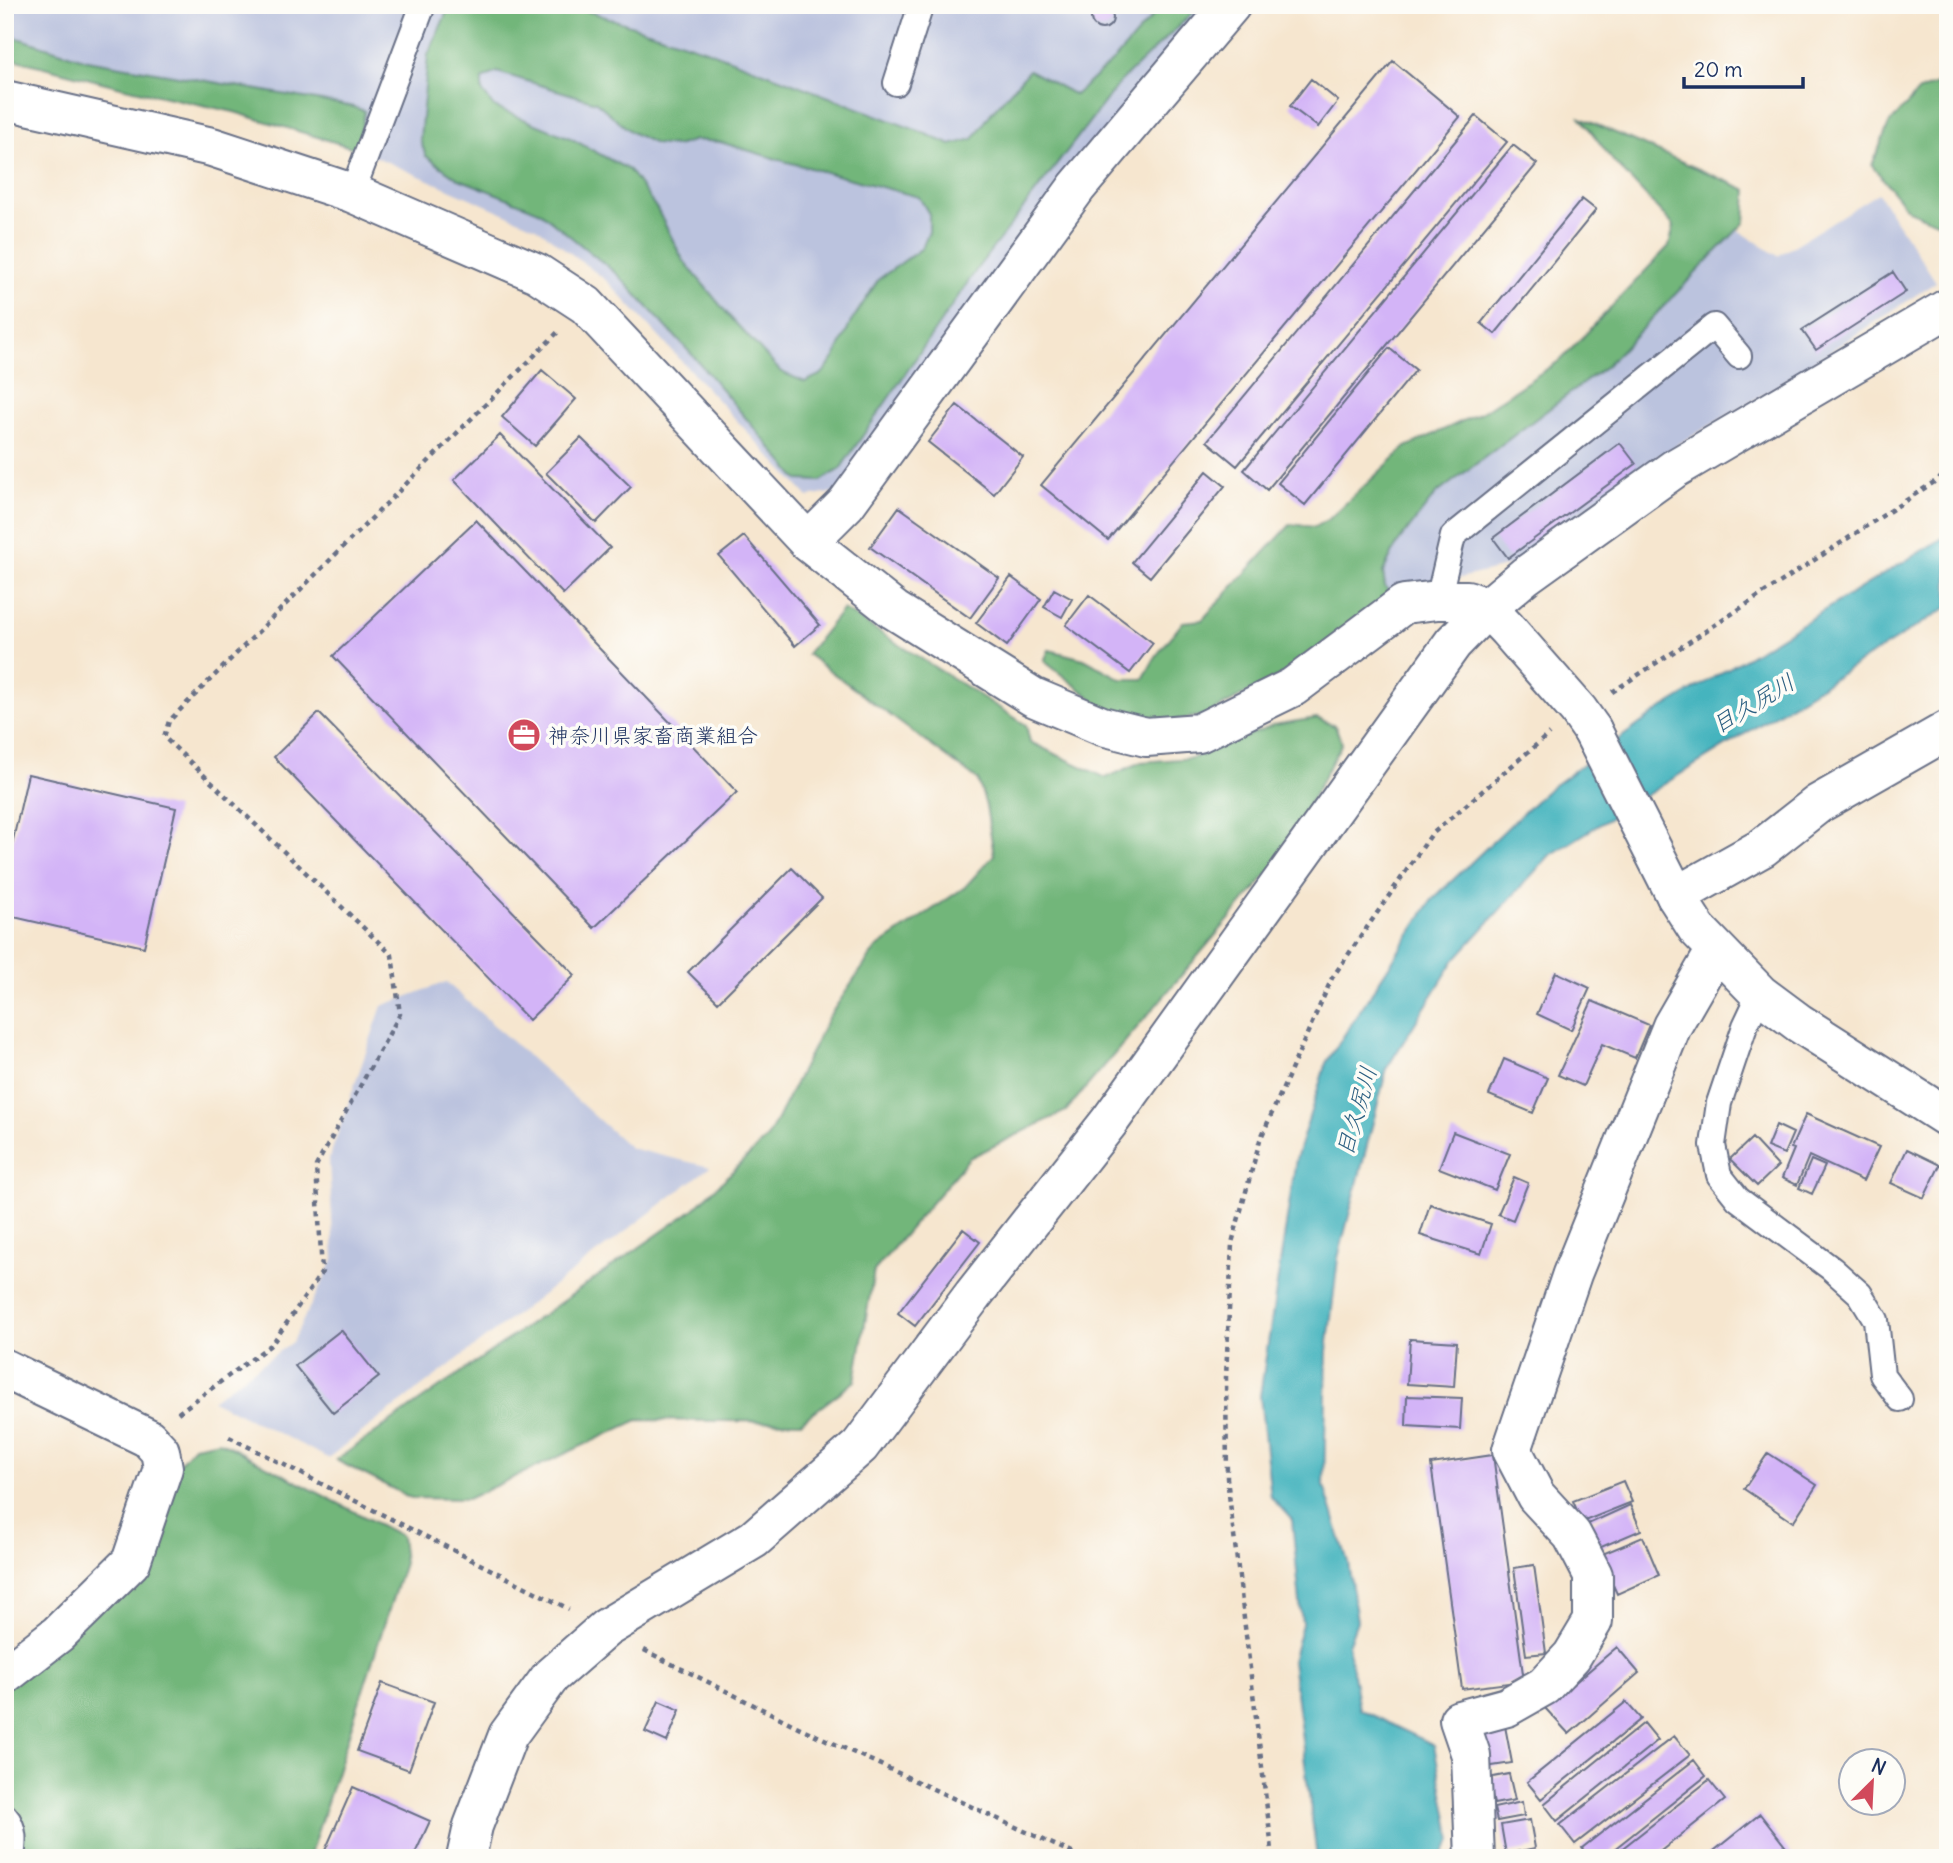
<svg xmlns="http://www.w3.org/2000/svg" width="1953" height="1863" viewBox="0 0 1953 1863" font-family="Delius,'Klee One',sans-serif">
  <rect width="100%" height="100%" fill="#fdfcf7"/>
  <filter id="ink" filterUnits="userSpaceOnUse"><feTurbulence type="fractalNoise" baseFrequency=".0143" numOctaves="2"/><feDisplacementMap in="SourceGraphic" scale="14" xChannelSelector="R" yChannelSelector="G"/><feConvolveMatrix kernelMatrix="1 2 1 2 8 2 1 2 1" color-interpolation-filters="sRGB"/></filter>
  <filter id="wash" filterUnits="userSpaceOnUse"><feTurbulence type="fractalNoise" baseFrequency=".00686" numOctaves="4" result="noise"/><feDisplacementMap in="SourceGraphic" scale="28" xChannelSelector="R" yChannelSelector="G"/><feGaussianBlur stdDeviation="1.57" result="paint"/><feColorMatrix in="noise" values="0 0 0 0 0 0 0 0 0 0 0 0 0 0 0 0 0 1.4 0 .05"/><feComposite in="paint" operator="in"/></filter>
  <g filter="url(#wash)">
    <rect width="100%" height="100%" fill="#f6e6cf"/>
    <path fill="#bbc3de" d="M5,5H1215L836,492L808,497L607,281L536,227L369,154L234,112L125,88L5,57Z
      M1878,193L1936,282L1769,391L1645,464L1509,566L1391,595L1385,586L1383,572L1397,544L1436,493L1606,366L1732,226L1778,256Z
      M446,982L630,1148L710,1167L328,1458L212,1400L292,1342L334,1259L329,1159L382,1006Z"/>
    <path fill="#72b67a" stroke="#46726c" stroke-width="2" fill-rule="evenodd" d="M450,5H569L706,50L926,134L951,145L973,139L991,113L1029,70L1075,95L1116,58L1158,10V5H1201L1120,82L979,266L840,469L821,481L798,480L696,359L618,275L539,211L457,178L426,156L420,139L428,55ZM497,72L596,102L631,132L655,144L676,146L695,140L720,142L780,160L919,197L929,214V232L922,248L879,279L851,322L835,357L822,374L805,382L781,372L730,317L683,260L657,209L629,170L570,138L494,107L482,91V79Z
      M5,34L87,60L350,106L365,111L357,149L234,112L125,88L5,57Z
      M1948,79V225L1946,226L1908,210L1872,165L1889,124L1919,91Z
      M1581,118L1747,190L1745,222L1606,366L1436,494L1397,544L1383,572L1385,586L1391,595L1285,673L1206,715L1154,724L1113,715L1044,661L1049,650L1084,659L1121,679H1143L1156,656L1183,622L1202,620L1291,524L1314,527L1329,519L1406,447L1482,412L1562,359L1669,246L1674,226L1614,162Z
      M843,609L1026,725L1030,742L1106,778L1141,762L1193,758L1273,725L1317,718L1335,726L1342,743L1278,862L1066,1111L969,1158L874,1271L855,1381L801,1422L638,1420L467,1499L411,1498L336,1460L694,1209L768,1137L828,1018L876,948L965,887L994,855L986,806L978,780L807,654Z
      M219,1441L401,1536L404,1563L309,1858H10L5,1844V1670L126,1566L167,1477L194,1446Z"/>
    <path fill="#45b4be" stroke="#30728e" stroke-width="2" d="M1948,535V607L1549,856L1455,959L1387,1068L1338,1258L1327,1351L1324,1486L1348,1562L1357,1621L1348,1645L1359,1709L1434,1745L1452,1840L1440,1858H1317L1292,1661L1302,1624L1292,1520L1271,1497L1260,1396L1296,1159L1326,1063L1432,900L1546,791L1655,713Z"/>
    <g id="blocks">
      <path fill="#d3b4f7" d="M1091 18a11 11 0 1 1 22 0a11 11 0 1 1-22 0Z
        M1393,61L1460,117L1108,540L1041,485Z
        M1311,79L1338,101L1318,127L1290,106Z
        M1476,116L1507,142L1237,466L1207,441Z
        M1513,145L1537,164L1267,490L1244,470Z
        M1582,199L1596,210L1495,334L1481,323Z
        M1893,272L1906,292L1816,350L1802,330Z
        M1389,348L1416,370L1305,505L1278,483Z
        M542,370L576,399L535,446L502,417Z
        M957,405L1023,457L994,494L928,442Z
        M500,435L610,548L563,594L454,480Z
        M581,438L631,487L596,523L546,473Z
        M1620,443L1636,464L1508,558L1493,538Z
        M1207,471L1225,486L1150,577L1132,562Z
        M899,507L999,578L970,618L870,547Z
        M476,520L737,792L594,928L333,656Z
        M744,536L820,625L795,646L719,556Z
        M1011,577L1041,599L1007,646L976,623Z
        M1054,589L1072,599L1062,617L1044,607Z
        M1089,595L1153,643L1130,673L1066,625Z
        M319,713L575,975L529,1020L274,757Z
        M28,774L176,808L144,947L5,915V875Z
        M792,868L822,898L718,1002L688,972Z
        M1556,972L1590,988L1571,1030L1537,1014Z
        M1592,1001L1649,1025L1635,1058L1602,1044L1583,1086L1558,1075Z
        M1504,1059L1548,1078L1533,1113L1489,1095Z
        M1806,1114L1879,1147L1863,1181L1809,1156L1797,1185L1782,1178L1794,1149L1791,1148Z
        M1776,1125L1793,1133L1784,1154L1767,1147Z
        M1453,1132L1510,1154L1495,1190L1439,1168Z
        M1752,1138L1778,1166L1757,1186L1730,1159Z
        M1907,1149L1940,1165L1924,1198L1891,1183Z
        M1811,1160L1825,1166L1812,1194L1799,1188Z
        M1514,1177L1528,1183L1513,1220L1498,1214Z
        M1430,1204L1491,1224L1481,1254L1420,1235Z
        M963,1229L980,1242L915,1326L898,1313Z
        M341,1330L379,1377L333,1413L295,1366Z
        M1410,1339L1457,1342L1454,1387L1407,1384Z
        M1407,1396L1462,1398L1460,1429L1406,1426Z
        M1768,1453L1817,1485L1793,1522L1744,1489Z
        M1493,1455L1524,1681L1462,1689L1431,1464Z
        M1623,1481L1632,1502L1582,1522L1573,1501Z
        M1630,1505L1641,1530L1599,1548L1588,1524Z
        M1643,1537L1659,1575L1617,1594L1600,1555Z
        M1534,1565L1546,1653L1526,1655L1514,1568Z
        M1617,1647L1639,1673L1569,1734L1545,1708Z
        M382,1683L434,1702L409,1770L357,1751Z
        M659,1701L680,1710L667,1742L645,1732Z
        M1626,1702L1641,1719L1541,1799L1527,1782Z
        M1644,1723L1658,1740L1557,1821L1544,1804Z
        M1505,1726L1512,1763L1485,1767L1478,1730Z
        M1674,1736L1690,1755L1575,1844L1560,1825Z
        M1694,1760L1706,1776L1603,1858H1589L1582,1848Z
        M1509,1774L1515,1800L1494,1804L1488,1778Z
        M1709,1780L1725,1800L1652,1858H1610Z
        M353,1787L430,1821L413,1858H329L323,1855Z
        M1522,1802L1524,1816L1497,1821L1494,1808Z
        M1760,1814L1792,1855L1789,1858H1705Z
        M1530,1820L1535,1848L1506,1854L1501,1825Z"/>
    </g>
  </g>
  <g filter="url(#ink)">
    <use href="#blocks" fill-opacity="0" stroke="#686f86" stroke-width="2"/>
    <g fill="none" stroke-linecap="round" stroke-linejoin="round">
      <defs>
        <path id="lane" d="M896,83L921,5
          M352,193L423,5
          M1438,600L1453,536L1714,326L1739,356
          M1760,994L1745,1026L1719,1103L1713,1145L1719,1175L1738,1199L1832,1269L1860,1294L1876,1320L1882,1375L1900,1399
          M5,1816C16,1828 14,1843 12,1858"/>
        <path id="street" d="M5,100L212,147L352,193L537,273L586,305L808,542L894,610L1033,697L1102,726L1146,737L1199,733L1293,687L1404,604L1438,600H1467L1487,608L1507,629L1578,710L1592,730
          M808,542L846,504L1077,187L1231,5
          M1676,896L1762,848L1818,804L1948,730
          M5,1369L148,1438L160,1451L163,1468L131,1562L58,1634L5,1675
          M1475,1858L1471,1755L1459,1720L1507,1707L1544,1686L1572,1656L1593,1621V1575L1572,1535L1536,1496L1512,1450L1572,1274L1672,1026L1716,950"/>
        <path id="secondary" d="M1592,730L1676,896L1697,929L1760,994L1799,1023L1948,1118
          M466,1858L473,1826L508,1735L551,1676L606,1628L754,1539L860,1446L973,1295L1109,1122L1453,643L1487,608L1525,576L1674,469L1948,308"/>
      </defs>
      <use href="#lane" stroke="#686f86" stroke-width="28"/>
      <use href="#street" stroke="#686f86" stroke-width="42"/>
      <use href="#secondary" stroke="#686f86" stroke-width="42"/>
      <path stroke="#686f86" stroke-width="4.5" stroke-dasharray="5 5" stroke-linecap="butt" d="M1612,692L1948,473
        M178,1413L272,1344L322,1272L316,1166L400,1014L392,955L164,737L169,721L558,332
        M229,1437L569,1609
        M644,1650L796,1726L1083,1858
        M1273,1858L1227,1478L1226,1377L1232,1243L1260,1140L1332,978L1431,835L1549,734"/>
      <use href="#lane" stroke="#fff" stroke-width="24"/>
      <use href="#street" stroke="#fff" stroke-width="38"/>
      <use href="#secondary" stroke="#fff" stroke-width="38"/>
    </g>
  </g>
  <defs>
    <symbol id="office-disc" viewBox="-11 -11 22 22"><circle r="9.5" fill="#d1495b" stroke="#fdfcf7"/><path d="M-6-3h4V-5.5h4V-3h4V5H-6ZM-1-4.5V-3h2v-1.5ZM-6 0V1H6V0Z" fill="#fff"/></symbol>
  </defs>
  <g fill-rule="evenodd">
    <use href="#office-disc" x="505" y="716" width="38" height="38"/>
  </g>
  <g text-anchor="middle" dominant-baseline="central" stroke-width="7" stroke-linejoin="round" paint-order="stroke">
    <g font-size="21" fill="#1b2f5e" stroke="#fdfcf7" text-anchor="start">
      <text x="548" y="735">神奈川県家畜商業組合</text>
    </g>
    <g font-size="23" font-style="italic" fill="#2a5e80" stroke="#fdfcf7">
      <text transform="translate(1753 703) rotate(-31)">目久尻川</text>
      <text transform="translate(1356 1111) rotate(-74)">目久尻川</text>
    </g>
  </g>
  <rect width="1953" height="1863" fill="none" stroke="#fdfcf7" stroke-width="28"/>
  <g transform="translate(1872 1782) rotate(24)"><circle r="33" fill="#fdfcf7" stroke="#a3aaba" stroke-width="2"/>
  <path d="M0-5L12 26L0 18L-12 26Z" fill="#d1495b"/>
  <text y="-10" font-size="19" font-weight="bold" text-anchor="middle" fill="#1b2f5e">N</text>
  </g>
  <path d="M1684 77v10h119v-10" fill="none" stroke="#1b2f5e" stroke-width="3.5"/>
  <text x="1694" y="77" font-size="21" fill="#1b2f5e" stroke="#fdfcf7" stroke-width="5" paint-order="stroke">20 m</text>
</svg>
